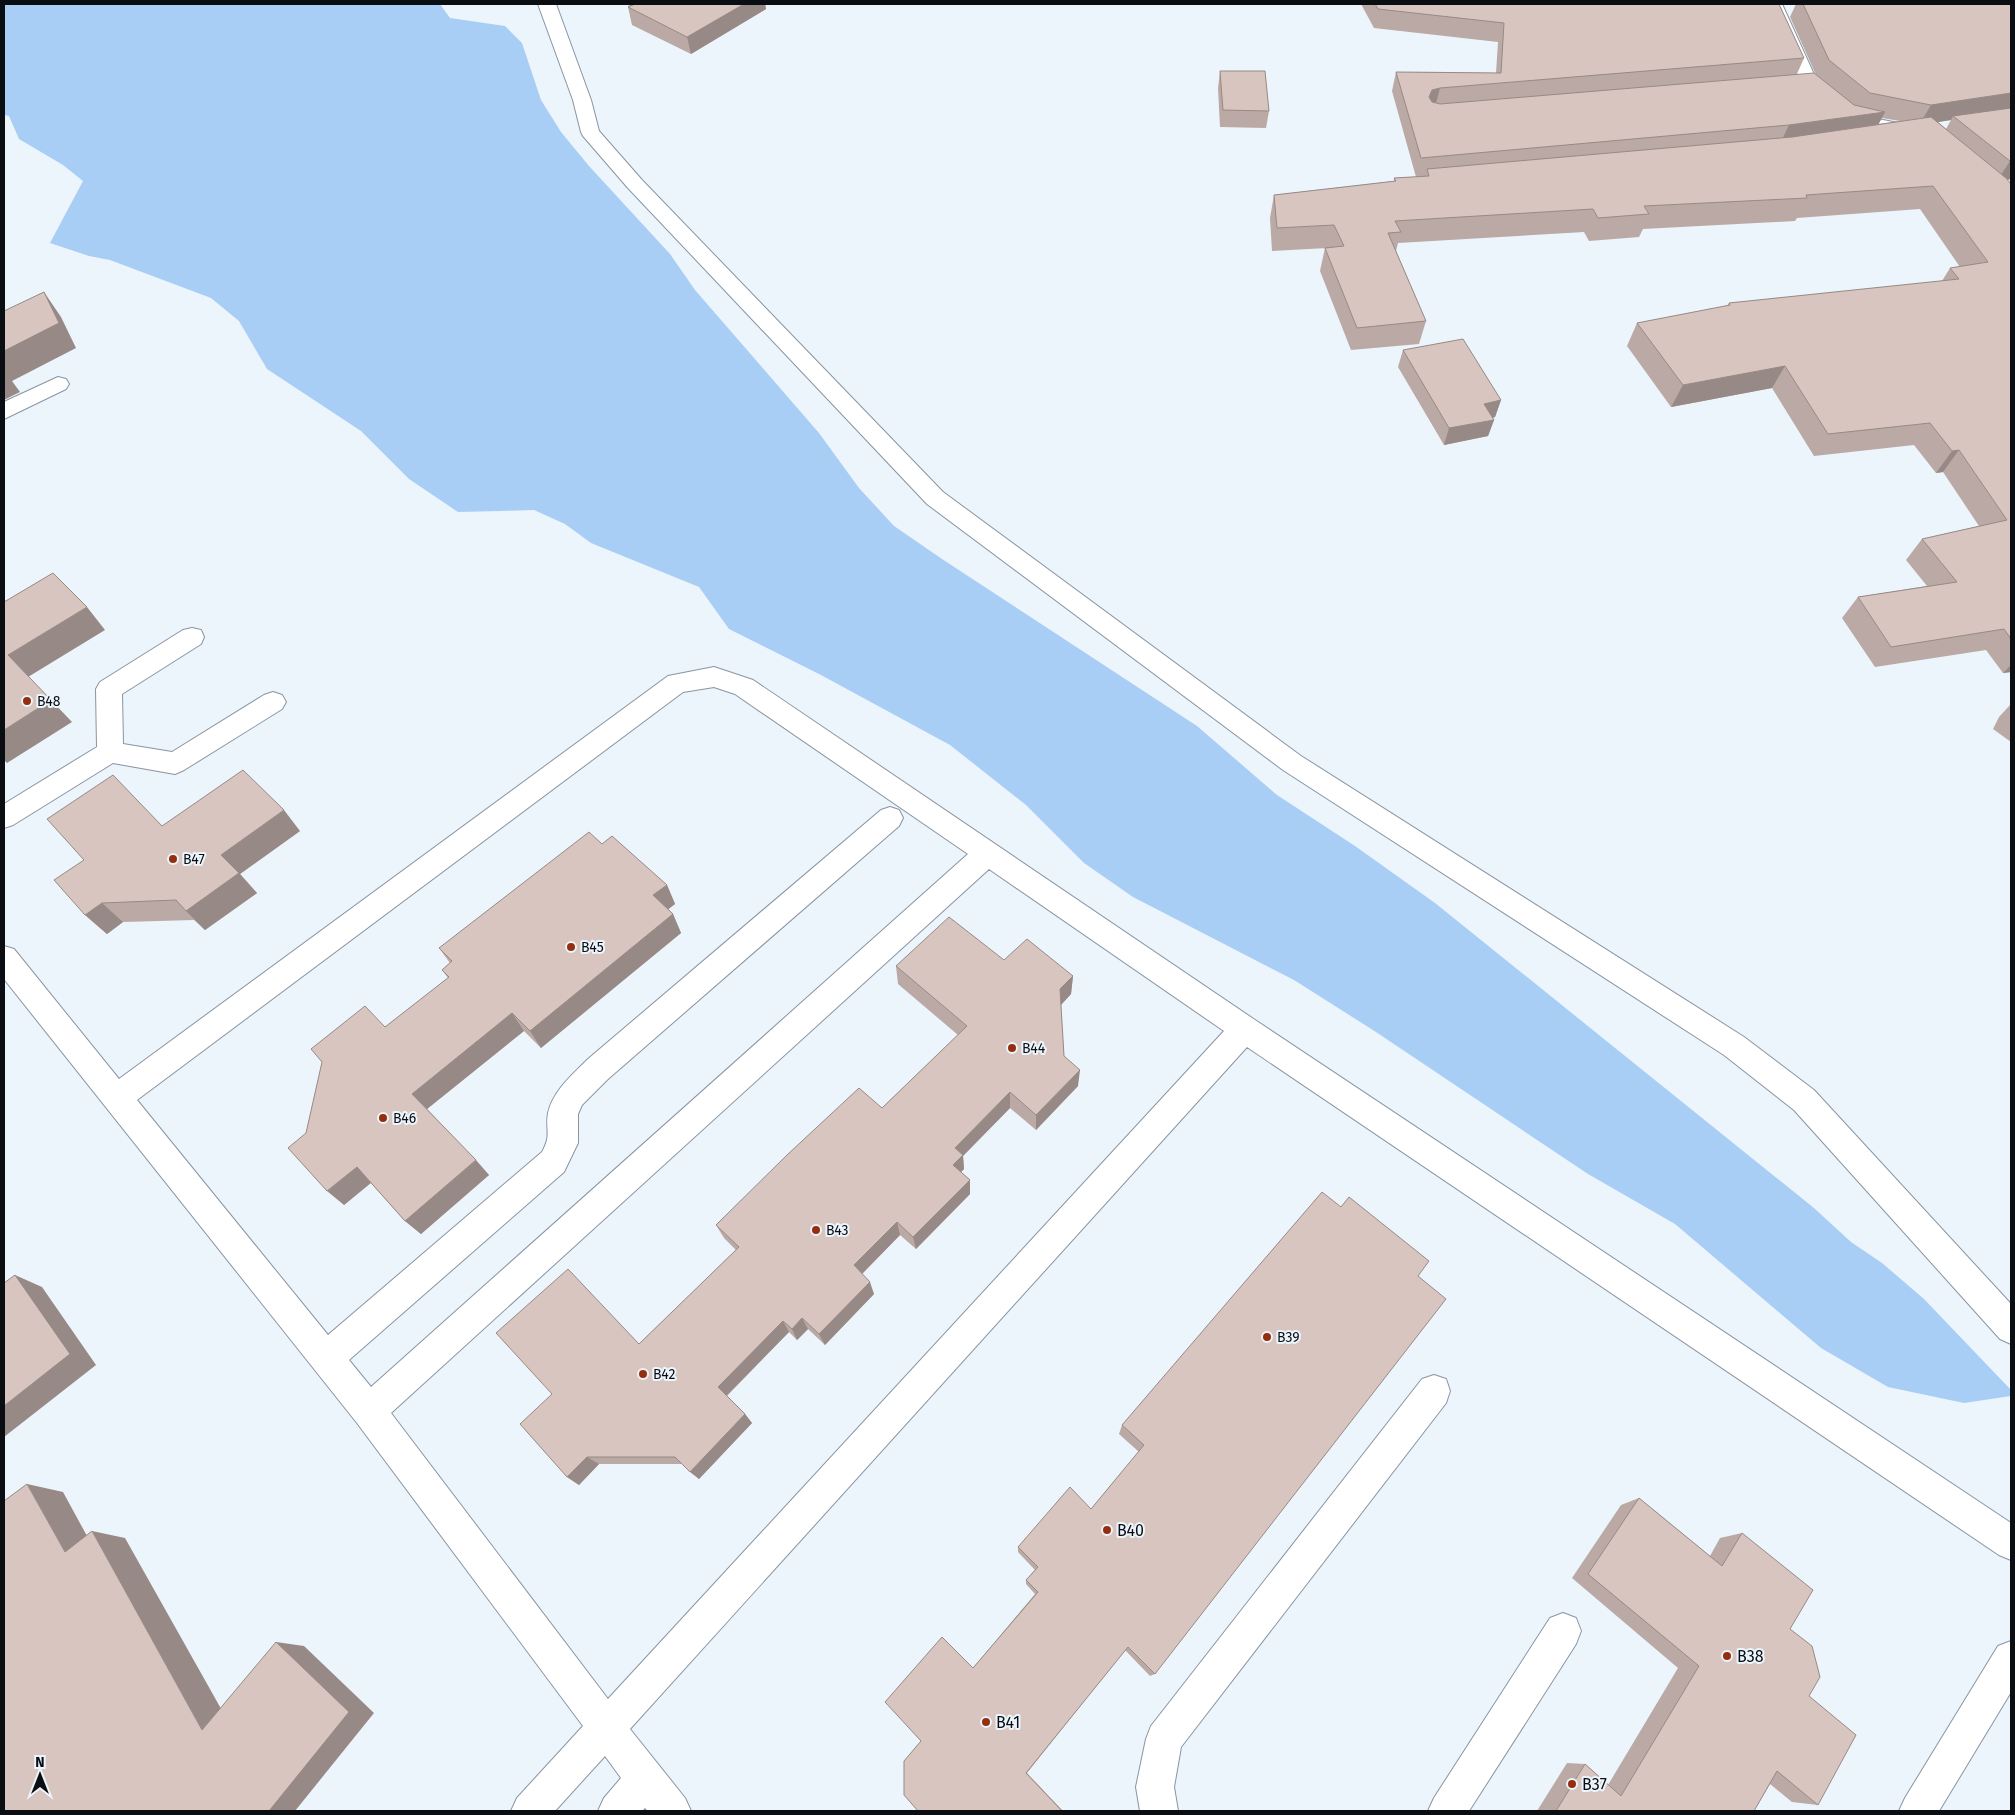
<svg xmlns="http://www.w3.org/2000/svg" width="2015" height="1815" viewBox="0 0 2015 1815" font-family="'Fira Sans',sans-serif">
  <rect width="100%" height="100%" fill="#ecf4fc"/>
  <path fill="#a9cef5" d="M4,4H440L450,18L505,26L522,43L541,100L561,132L589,166L670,254L695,290L819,433L859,488L894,526L942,559L1197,726L1277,795L1355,846L1435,903L1814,1208L1851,1242L1882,1263L1924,1299L2011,1390V1396L1964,1403L1888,1387L1821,1348L1675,1224L1588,1174L1376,1032L1294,980L1133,897L1084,863L1026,805L950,745L821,675L729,629L699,587L591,543L565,524L534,510L458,512L409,479L361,431L267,369L239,321L211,298L110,260L89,256L50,243L83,181L63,165L19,139L9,116L4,115Z"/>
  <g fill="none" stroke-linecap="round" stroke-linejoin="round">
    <defs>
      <path id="minor" d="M538,4H556L591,100L599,131L642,180L943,492L1301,756L1744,1037L1814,1090L2011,1304V1344L2000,1339L1794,1110L1724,1055L1283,770L927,504L628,188L583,136L581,132L573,100Z
        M1764,4H1782L1817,81L1858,115L1923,128L1925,132L1923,136L1916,138L1845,123L1803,88Z
        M58,377L66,379L69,384L66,389L4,419V402Z
        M192,628L201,630L204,637L201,644L122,694L123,744L172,752L264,695L273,692L282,695L286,702L282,709L184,770L175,774L113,763L13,825L4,828V804L97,747L96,689L100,682L183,630Z
        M714,667L753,680L1255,1020L2011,1523V1560L1999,1555L1247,1047L630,1729L685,1798L691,1811H648L645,1808L642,1811H598L604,1798L621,1778L605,1756L555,1811H511L517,1798L583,1726L357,1423L4,979V946L14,949L119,1079L668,676ZM714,687L735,694L968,854L371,1387L349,1360L564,1172L578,1143V1114L582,1105L608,1079L899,826L903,818L899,810L890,807L881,810L588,1059C572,1075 553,1091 548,1113C545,1130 552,1134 542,1152L328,1335L137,1100L683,692ZM989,869L1224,1031L608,1699L391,1413Z
        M1434,1375L1446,1379L1450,1391L1446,1403L1181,1747L1174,1787L1178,1811H1140L1136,1787L1146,1739L1151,1726L1422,1379Z
        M1563,1613L1576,1618L1581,1631L1576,1644L1469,1811H1428L1434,1798L1550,1618Z
        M2011,1641V1692L1939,1811H1899L1905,1798L1998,1646Z"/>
    </defs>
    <use href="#minor" stroke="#8995a2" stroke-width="2"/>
    <use href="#minor" fill="#fff" fill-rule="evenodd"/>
  </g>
  <path fill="#baa9a4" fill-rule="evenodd" d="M626,4H765L766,9L691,54L632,25L628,7L630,6Z
    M1361,4H1779L1804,58L1797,74L1816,75L1790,17L1796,4H2011V179L2007,180L2011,184V672L2003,673L1986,650L1875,667L1842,618L1858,597L1927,586L1906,560L1922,539L1979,526L1943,472L1936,473L1914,445L1814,456L1772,388L1671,407L1627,346L1637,323L1727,306L1729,303L1942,281L1950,268L1960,267L1920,209L1797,218L1795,221L1643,229L1639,237L1589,241L1584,232L1398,243L1396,251L1426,321L1419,344L1351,350L1320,271L1325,248H1327L1272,251L1270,218L1274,195L1394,181V178L1416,177L1392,91L1396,72L1496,73L1498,42L1374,28ZM1882,118L1900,121L1878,124ZM1951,120L1946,129L1938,122Z
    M1220,71L1269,111L1266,128L1220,127L1218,88Z
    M1403,350L1501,400L1495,417L1493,418L1494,420L1488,436L1444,445L1398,367Z
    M2011,704V742L1993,729L1999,717Z
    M162,826L300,831L240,874L257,893L205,930L194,920L123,922L107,934L85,915Z
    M602,844L667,885L675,904L668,909L673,914L681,933L541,1048L524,1031L427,1109L489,1175L421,1234L405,1221L371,1183L344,1205L306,1133L385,1027L448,978L442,970L450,963L439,948Z
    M1004,960L1073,976L1071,994L1061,1005L1064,1056L1078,1086L1036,1130L1010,1108L963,1156L964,1169L961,1172L970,1180V1194L916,1249L900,1235L862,1274L874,1294L825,1345L808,1329L797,1340L789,1332L727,1396L745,1414L752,1423L699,1479L683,1464H599L579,1485L567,1477L639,1344L736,1250L724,1238L716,1225L882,1108L958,1035L898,984L896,966Z
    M1418,1276L1155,1674L1150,1676L1125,1650L1027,1773L1063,1811H918L921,1741L973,1668L1035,1594L1026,1584V1580L1035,1570L1018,1552V1547L1091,1509L1139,1452L1119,1434L1122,1425Z
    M1639,1498L1710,1556L1720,1538L1742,1533L1790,1629L1809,1696L1818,1805L1792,1802L1770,1784L1754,1811H1537L1567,1763L1585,1764L1608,1785L1678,1668L1572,1578L1621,1505Z"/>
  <path fill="#978a86" d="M744,4H765L766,9L691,54L687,37Z
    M1440,88L1435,107L1429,97L1432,90Z
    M2011,93V112L1953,116L1951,120L1919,125L1931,105Z
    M1885,112L1875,131L1780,144L1789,125Z
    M2010,161H2011V179L1997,181Z
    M44,292L61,317L76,348L12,381L20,392L4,400V351Z
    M1785,366L1772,388L1671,407L1683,385Z
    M1501,400L1495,417L1478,421L1484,404Z
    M1494,420L1488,436L1444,445L1449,428Z
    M1959,450L1943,472L1936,473L1952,451Z
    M87,607L105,630L28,677L8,655Z
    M2011,665V672L2003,673Z
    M51,700L72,722L7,763L4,760V730Z
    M284,810L300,831L240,874L257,893L205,930L186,911L221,855Z
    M667,885L675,904L661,915L653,895Z
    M102,903L123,922L107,934L85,915Z
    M673,914L681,933L541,1048L530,1031Z
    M1073,976L1071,994L1059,1007L1060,989Z
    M512,1013L524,1031L427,1109L412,1094Z
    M1080,1070L1078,1086L1036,1130V1115Z
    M1010,1092V1108L963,1156L964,1169L954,1179L953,1165L955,1148Z
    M476,1160L489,1175L421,1234L405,1221Z
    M357,1167L373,1181L344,1205L327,1191Z
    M970,1180V1194L916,1249L913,1237Z
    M897,1222L900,1235L858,1278L854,1265Z
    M15,1275L42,1287L96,1365L4,1437V1406Z
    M870,1282L874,1294L825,1345L819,1334Z
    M802,1318L808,1329L797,1340L792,1329Z
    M783,1321L789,1332L726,1396L718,1387Z
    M745,1414L752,1423L699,1479L690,1472Z
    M587,1457L599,1464L579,1485L567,1477Z
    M27,1484L63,1492L99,1558L65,1552Z
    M92,1531L125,1538L233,1730H202Z
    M276,1642L304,1646L374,1713L295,1811H269Z"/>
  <path fill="#d8c5bf" stroke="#978a86" d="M635,4H744L687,37L628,7Z
    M1375,4H1779L1804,58L1440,88L1432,90L1429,97L1432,102L1440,104L1814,73L1854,105L1885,112L1789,125L1421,158L1396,72L1501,73L1504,23L1378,9Z
    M1803,4H2011V93L1931,105L1870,93L1829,60Z
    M1220,71H1265L1269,111L1223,110Z
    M2011,108V161H2010L1953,116Z
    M1931,117L2006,178L2011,184V639L2004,629L1891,647L1858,597L1957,582L1922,539L2007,520L1959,450L1952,451L1930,423L1828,434L1785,366L1683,385L1637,323L1730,305L1729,303L1959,279L1950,268L1988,262L1933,186L1806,195L1807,198L1644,206L1649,214L1598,218L1593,209L1395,221L1401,232L1388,233L1426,321L1357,328L1325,248L1344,246L1334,225L1277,228L1274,195L1396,181L1394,178L1429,176L1427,169L1792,137Z
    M44,292L59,323L4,351V311Z
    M1463,339L1501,400L1484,404L1494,420L1449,428L1403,350Z
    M53,573L87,607L8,655L51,700L4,730V602Z
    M243,770L284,810L221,855L239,873L186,911L176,900L102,903L85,915L54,880L84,860L47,819L113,775L162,826Z
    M589,832L602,844L612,836L667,885L653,895L673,914L530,1031L512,1013L412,1094L476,1160L405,1221L357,1167L327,1191L288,1148L306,1133L322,1062L311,1049L365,1006L385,1027L449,977L442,970L452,961L439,948Z
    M949,917L1004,960L1027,939L1073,976L1060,989L1064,1056L1080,1070L1036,1115L1010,1092L955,1148L963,1155L953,1165L970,1180L913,1237L897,1222L854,1265L870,1282L819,1334L802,1318L792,1329L783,1321L718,1387L745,1414L690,1472L675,1457H587L567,1477L520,1424L552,1394L496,1333L568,1269L639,1344L739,1247L716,1225L787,1155L859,1088L882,1108L967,1026L896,966Z
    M1322,1192L1341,1207L1349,1197L1429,1261L1418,1276L1446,1299L1155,1674L1128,1647L1026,1773L1062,1811H918L904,1795V1761L921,1741L885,1702L942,1637L973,1668L1038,1592L1026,1580L1038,1567L1018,1547L1070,1487L1091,1509L1144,1445L1122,1425Z
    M15,1275L70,1354L4,1406V1283Z
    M27,1484L65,1552L92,1531L202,1730L276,1642L349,1712L269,1811H4V1501Z
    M1639,1498L1722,1566L1742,1533L1813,1590L1790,1629L1812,1646L1820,1677L1809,1696L1856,1735L1818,1805L1777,1771L1754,1811H1556L1585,1764L1621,1796L1699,1666L1588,1574Z"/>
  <g fill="#952e0e" stroke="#ecf4fc" stroke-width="2">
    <circle cx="27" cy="701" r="5"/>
    <circle cx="173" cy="859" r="5"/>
    <circle cx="571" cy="947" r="5"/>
    <circle cx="1012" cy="1048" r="5"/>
    <circle cx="383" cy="1118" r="5"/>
    <circle cx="816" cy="1230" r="5"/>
    <circle cx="1267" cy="1337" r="5"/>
    <circle cx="643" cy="1374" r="5"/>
    <circle cx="1107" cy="1530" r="5"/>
    <circle cx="1727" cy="1656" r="5"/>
    <circle cx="986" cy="1722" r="5"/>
    <circle cx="1572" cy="1784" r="5"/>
  </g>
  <g text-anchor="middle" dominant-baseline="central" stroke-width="4" stroke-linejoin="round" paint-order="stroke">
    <g font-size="14" fill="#0a0e13" stroke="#ecf4fc" text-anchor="start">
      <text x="37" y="701">B48</text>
      <text x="183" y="859">B47</text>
      <text x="581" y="947">B45</text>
      <text x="1022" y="1048">B44</text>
      <text x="393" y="1118">B46</text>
      <text x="826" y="1230">B43</text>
      <text x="1277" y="1337">B39</text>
      <text x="653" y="1374">B42</text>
    </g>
    <g font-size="16" fill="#0a0e13" stroke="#ecf4fc" text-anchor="start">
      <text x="1117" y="1530">B40</text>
      <text x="1737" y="1656">B38</text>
      <text x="996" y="1722">B41</text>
      <text x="1582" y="1784">B37</text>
    </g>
  </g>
  <rect width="2015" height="1815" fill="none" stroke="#0a0e13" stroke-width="10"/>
  <g transform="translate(40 1775)" stroke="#ecf4fc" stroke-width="4" paint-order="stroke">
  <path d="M0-4L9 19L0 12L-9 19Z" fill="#0a0e13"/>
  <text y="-8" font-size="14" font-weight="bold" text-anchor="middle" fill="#0a0e13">N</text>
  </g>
</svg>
